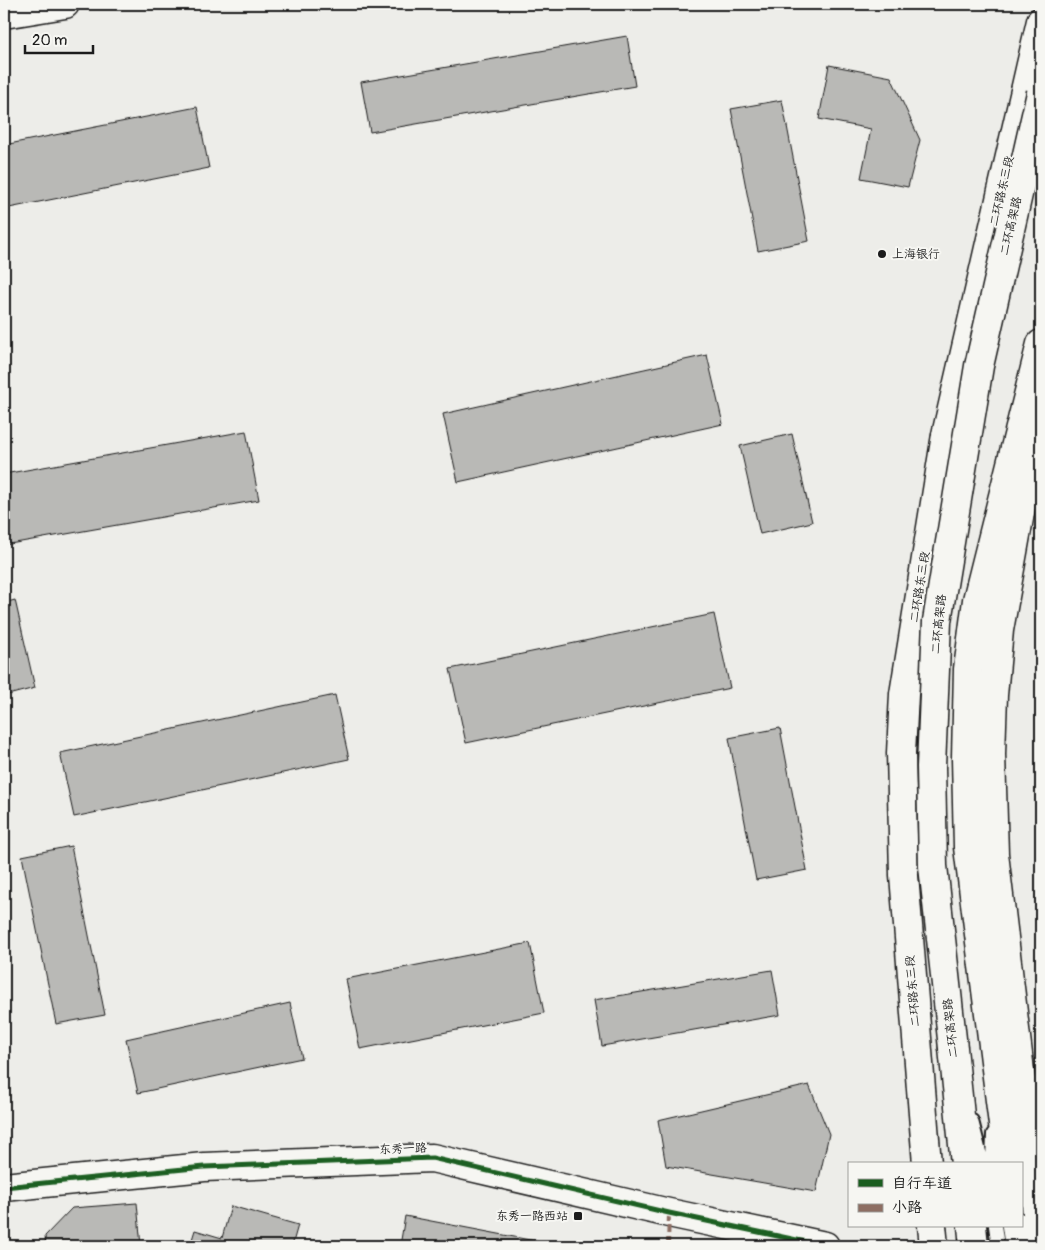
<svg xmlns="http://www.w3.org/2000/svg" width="1045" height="1250" viewBox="0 0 1045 1250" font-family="Pangolin,'LXGW WenKai TC',sans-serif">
  <rect width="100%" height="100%" fill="#edede9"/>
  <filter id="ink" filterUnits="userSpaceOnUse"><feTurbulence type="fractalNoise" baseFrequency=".02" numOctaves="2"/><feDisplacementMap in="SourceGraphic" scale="10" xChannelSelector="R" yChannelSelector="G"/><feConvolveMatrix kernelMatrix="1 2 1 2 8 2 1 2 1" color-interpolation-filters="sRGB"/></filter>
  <g filter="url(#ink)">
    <path fill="#b9b9b6" stroke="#1c1c1c" d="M627,36L635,86L370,132L361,82Z
      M829,65L891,77L920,140L908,187L861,178L871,129L819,119Z
      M782,100L809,241L758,251L731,109Z
      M197,107L209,168L4,209V145Z
      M707,355L723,424L458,482L443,414Z
      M246,431L259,500L4,545V474Z
      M792,434L812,522L760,534L740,446Z
      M15,600L35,688L4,696V603Z
      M714,614L730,688L466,743L450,669Z
      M335,695L349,759L74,817L60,753Z
      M780,728L807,870L756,880L729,738Z
      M71,846L105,1015L56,1024L22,856Z
      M530,943L544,1013L360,1049L346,979Z
      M772,970L780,1015L602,1046L594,1000Z
      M290,1003L302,1058L138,1093L126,1039Z
      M809,1085L829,1134L816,1192L666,1166L658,1120Z
      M137,1203L141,1246H46L45,1236L72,1208Z
      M231,1206L298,1225L292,1246H190L195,1230L222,1238Z
      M405,1216L561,1246H400Z"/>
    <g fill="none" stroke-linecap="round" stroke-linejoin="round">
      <defs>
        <path id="lane" d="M972,1121L983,1164
          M992,1164L993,1134
          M995,1226L998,1246"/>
        <path id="secondary" d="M4,14L65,4
          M1041,413L1030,457L999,630L993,695L991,754L994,854L1041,1246
          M927,1164L904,875L901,753L904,694L946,435L1041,21
          M4,1187L204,1167L432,1158L669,1213L825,1246
          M932,1226L934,1246"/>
        <path id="highway" d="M953,1048L965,1164
          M1008,1164L968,847L966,758L968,669L977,600L1041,344
          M972,1226L974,1246
          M1016,1226L1019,1246"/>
      </defs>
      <use href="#lane" stroke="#1c1c1c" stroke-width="16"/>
      <use href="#secondary" stroke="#1c1c1c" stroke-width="31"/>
      <use href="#highway" stroke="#1c1c1c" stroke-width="31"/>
      <use href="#lane" stroke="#f6f6f2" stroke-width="12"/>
      <use href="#secondary" stroke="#f6f6f2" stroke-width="28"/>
      <use href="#highway" stroke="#f6f6f2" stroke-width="28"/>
      <defs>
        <path id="highway-bridge" d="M953,1048L933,866L931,767L937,621L979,366L1041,93"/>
      </defs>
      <use href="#highway-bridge" stroke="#1c1c1c" stroke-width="31" stroke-linecap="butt"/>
      <use href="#highway-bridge" stroke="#f6f6f2" stroke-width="28"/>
      <path stroke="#8d6e63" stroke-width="4" stroke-dasharray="8 4" stroke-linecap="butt" d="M668,1246L669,1213"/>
      <defs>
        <path id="cycleway" d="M4,1187L204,1167L432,1158L669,1213L825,1246"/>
      </defs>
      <use href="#cycleway" stroke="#f6f6f2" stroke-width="8"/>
      <use href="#cycleway" stroke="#1b5e20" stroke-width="5"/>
    </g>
  </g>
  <g fill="#1c1c1c" stroke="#f6f6f2" stroke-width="2">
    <circle cx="882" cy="254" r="5"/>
    <rect x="573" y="1211" width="10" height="10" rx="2.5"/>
  </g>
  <g text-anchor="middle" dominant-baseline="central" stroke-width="4" stroke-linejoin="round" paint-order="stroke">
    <g font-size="12" fill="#1c1c1c" stroke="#f6f6f2">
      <text transform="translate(1002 191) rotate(-77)">二环路东三段</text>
      <text transform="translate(1011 226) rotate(-77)">二环高架路</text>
      <text transform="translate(920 587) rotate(-81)">二环路东三段</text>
      <text transform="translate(939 624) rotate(-84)">二环高架路</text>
      <text transform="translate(913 991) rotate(-95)">二环路东三段</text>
      <text transform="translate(951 1028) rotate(-96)">二环高架路</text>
      <text transform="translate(403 1149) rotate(-2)">东秀一路</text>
    </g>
    <g font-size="12" fill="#1c1c1c" stroke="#f6f6f2" text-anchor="start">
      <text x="892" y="254">上海银行</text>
      <text x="568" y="1216" text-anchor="end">东秀一路西站</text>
    </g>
  </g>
  <rect width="1045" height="1250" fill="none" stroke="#f6f6f2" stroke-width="20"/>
  <rect x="10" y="10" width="1025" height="1230" fill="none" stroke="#1c1c1c" stroke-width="2" filter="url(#ink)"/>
  <rect x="848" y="1162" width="175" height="65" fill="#f6f6f2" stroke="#9f9f9c"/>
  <rect x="858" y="1179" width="25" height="8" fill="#1b5e20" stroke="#9f9f9c"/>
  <text x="892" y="1188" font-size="15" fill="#1c1c1c">自行车道</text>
  <rect x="858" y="1204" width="25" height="8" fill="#8d6e63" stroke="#9f9f9c"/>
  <text x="892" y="1212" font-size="15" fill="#1c1c1c">小路</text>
  <path d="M25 45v8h68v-8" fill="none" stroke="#1c1c1c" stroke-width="2.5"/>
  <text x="32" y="45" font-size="15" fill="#1c1c1c" stroke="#f6f6f2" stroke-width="4" paint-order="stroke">20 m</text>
</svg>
